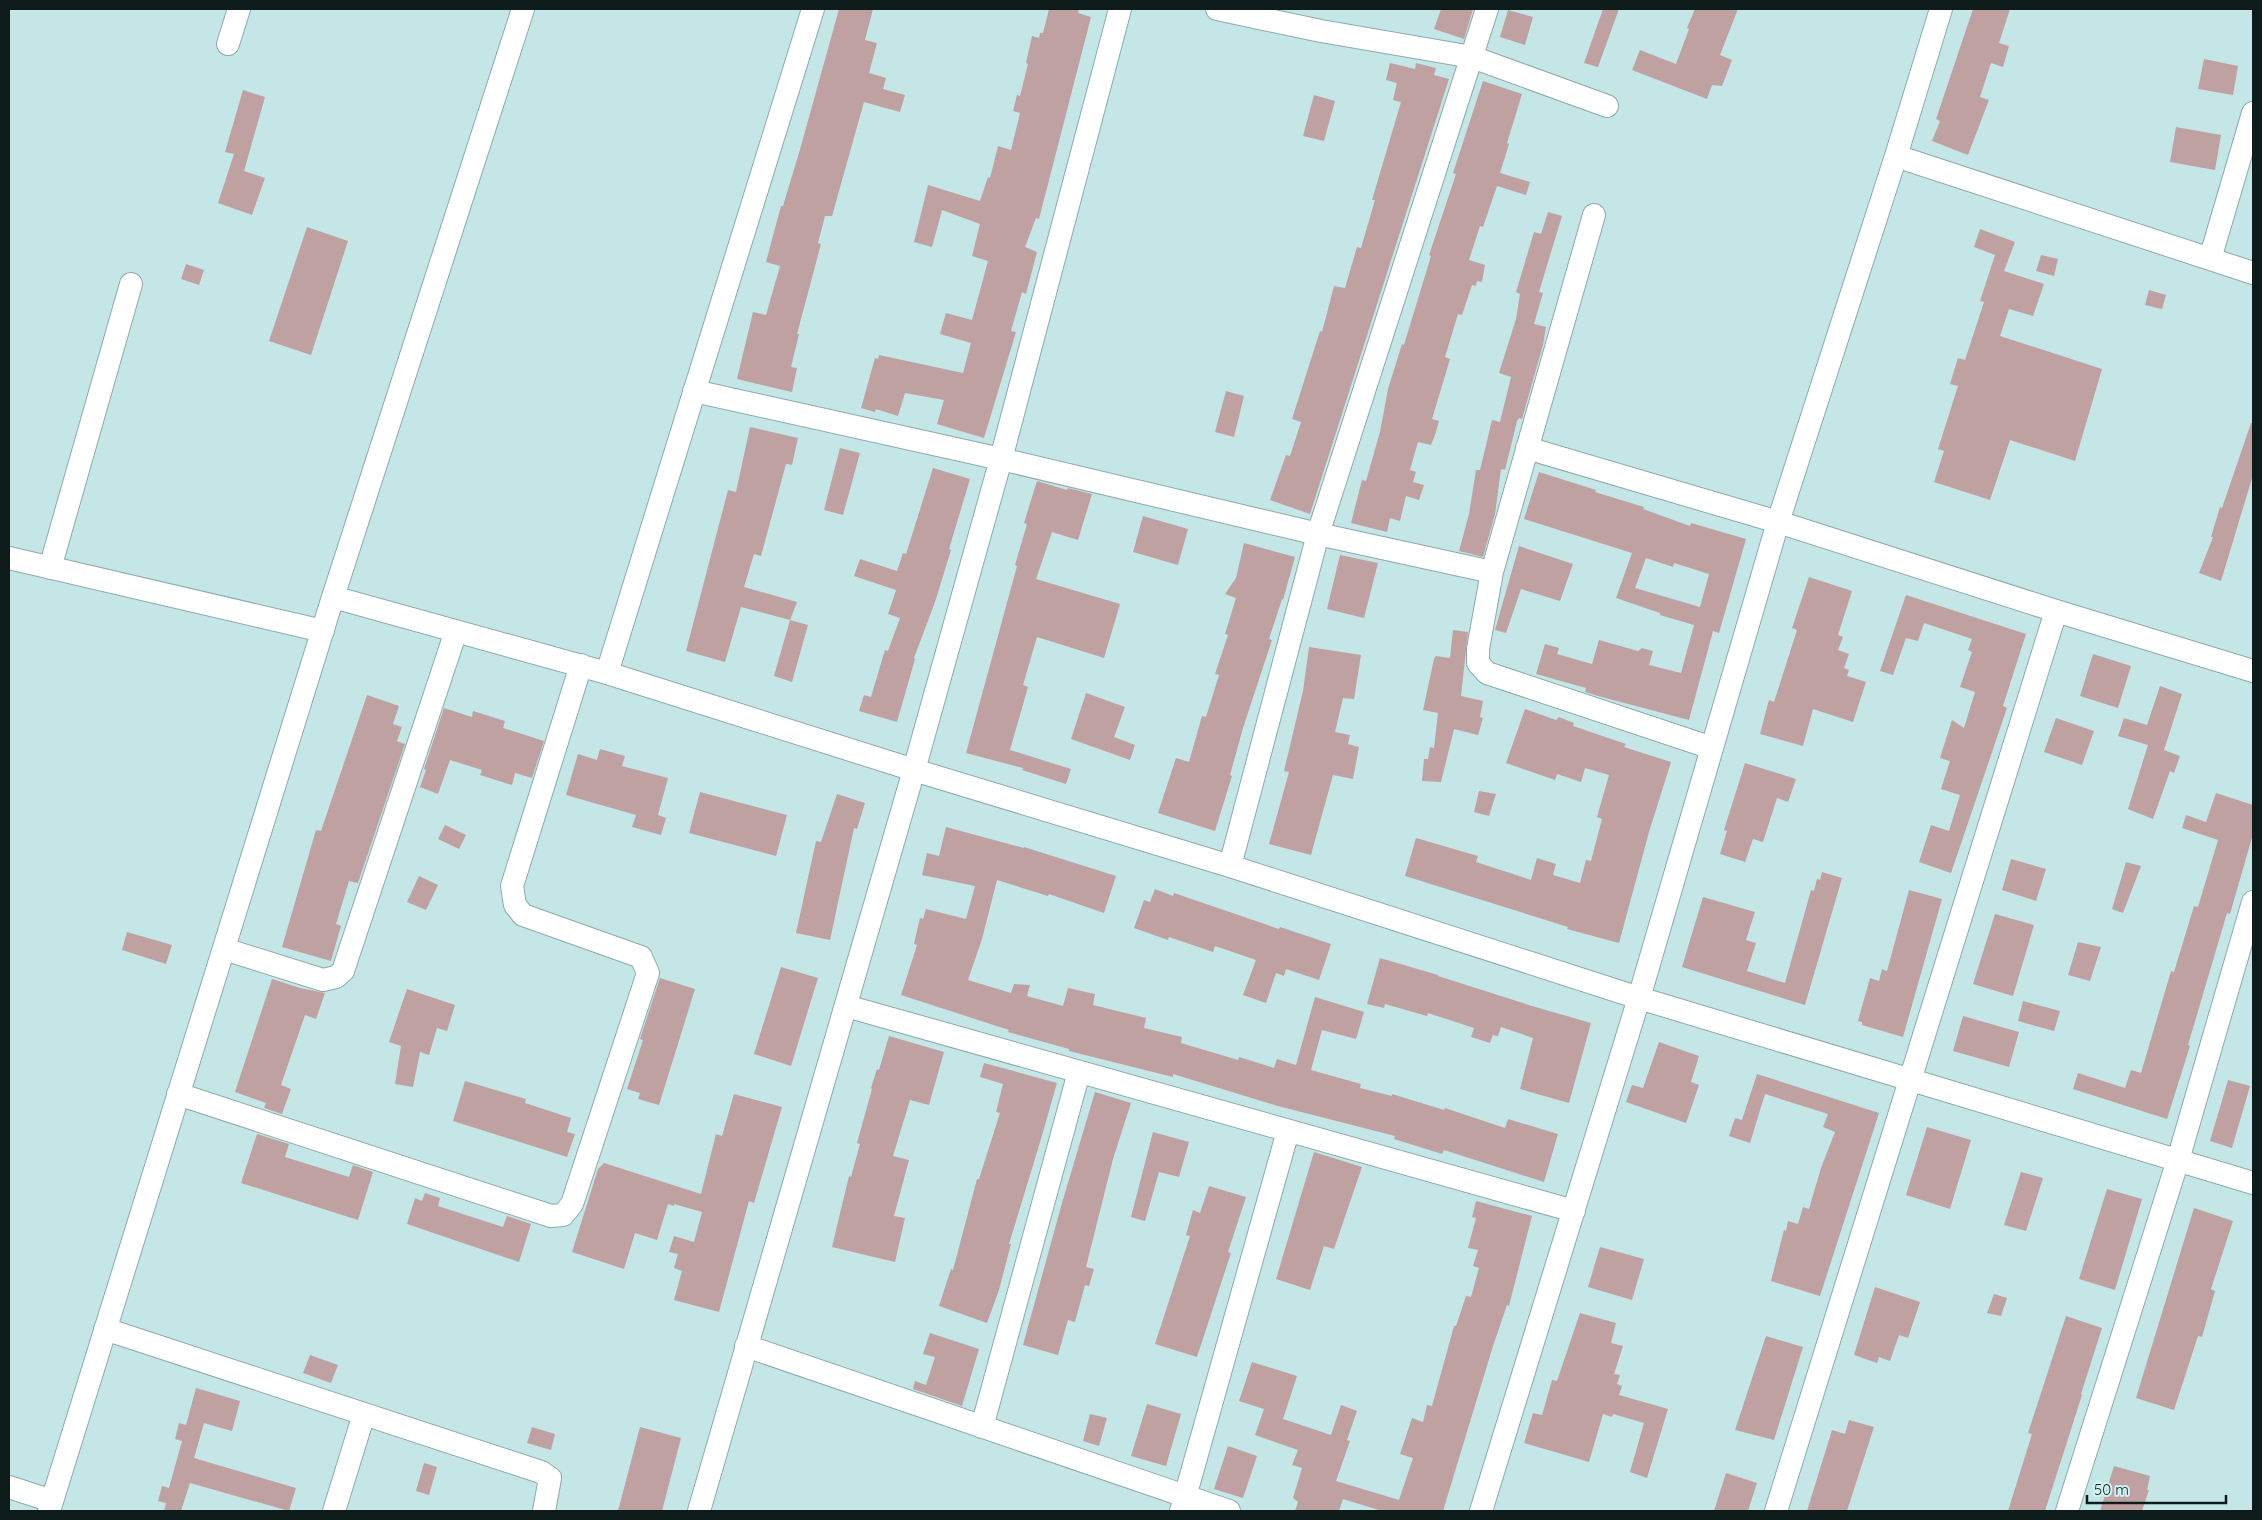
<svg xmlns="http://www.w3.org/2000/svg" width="2262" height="1520" viewBox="0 0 2262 1520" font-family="Quicksand,sans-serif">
  <rect width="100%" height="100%" fill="#c4e6e7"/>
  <path fill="#bfa1a2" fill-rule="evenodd" d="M839,9H873L865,40L877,43L869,73L886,78L883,89L905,95L900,112L864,102L832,216H825L818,243L821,244L797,334H799L791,367L797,368L792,392L737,379L753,312L766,315L780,266L766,262L781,206H783L801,146Z
    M1049,9H1079L1078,13L1091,17L1039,219L1036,218L1025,247L1037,252L1026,294L1022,292L1011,331L1016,332L984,438L937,424L944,400L905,393L898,416L876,409L875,412L861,408L875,358L878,359L879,355L963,373L971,343L940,334L946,313L972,320L988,261L972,256L980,224L942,210L932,247L914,242L928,185L980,201L988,177L990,178L998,146L1011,150L1020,113L1013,111L1017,95L1020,96L1028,64L1026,63L1032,36L1039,38L1040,33H1043Z
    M1441,9H1473L1464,39L1434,29Z
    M1603,9H1619L1598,67L1584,63Z
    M1695,9H1738L1720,55L1732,60L1722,86L1712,85L1707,99L1632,70L1640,50L1676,64L1689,29L1687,28Z
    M1973,9H2010L1999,43L2009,46L2003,67L1991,63L1980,97L1989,100L1968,155L1932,141L1940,121L1936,119Z
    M1508,10L1533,17L1525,45L1500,37Z
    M2204,59L2238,66L2233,95L2198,89Z
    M1390,63L1415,69L1416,63L1436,68L1434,75L1449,79L1310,514L1270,500L1286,455L1290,456L1301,422L1292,419L1320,331L1322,332L1334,286L1345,288L1357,247L1361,248L1375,200H1372L1401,102L1393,100L1397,83L1386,80Z
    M1483,81L1522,94L1507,143L1509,144L1500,173L1530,182L1526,195L1497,186L1483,227L1480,226L1469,260L1485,265L1482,282L1477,281L1476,286L1472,285L1462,315L1458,314L1445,357L1450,359L1432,419L1439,421L1435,435L1431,445L1418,442L1410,470L1416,472L1413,482L1424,485L1419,500L1406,496L1400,521L1390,518L1387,532L1351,523L1362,480L1366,481L1380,432L1388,389L1402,344L1404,345L1431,256L1429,255L1456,174L1453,173Z
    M243,90L265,97L244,171L265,178L252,215L218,203L234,154L225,152Z
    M1314,95L1335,101L1324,141L1303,136Z
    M2176,127L2221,135L2215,170L2170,162Z
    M1548,212L1562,216L1539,292L1543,293L1534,324L1546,327L1543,345L1522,419L1519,418L1517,421L1505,470L1501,469L1495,514L1483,557L1459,551L1469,514L1476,470H1480L1492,420L1500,422L1511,377L1499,373L1516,319L1520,294L1516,292L1534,232L1541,234Z
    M307,227L348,241L311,355L269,341Z
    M1980,229L2015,242L2004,271L2044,284L2033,316L2009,309L2000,336L2102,369L2075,461L2010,440L1990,500L1934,482L1944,451L1938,449L1958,386L1950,384L1958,358L1965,360L1984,302L1980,301L1995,255L1974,247Z
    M2041,255L2058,259L2054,276L2036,271Z
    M186,264L204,270L199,285L181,279Z
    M2149,290L2166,295L2162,309L2145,305Z
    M1226,391L1244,396L1234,437L1215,432Z
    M2251,423H2253V475L2221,581L2199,573L2213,537H2211L2220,507L2222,508Z
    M750,427L798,438L792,465L786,464L761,556L754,554L744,587L797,602L790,620L741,607L725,662L686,651L728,490L736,492Z
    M840,448L860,453L843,515L824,510Z
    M933,468L970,479L949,549L951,550L935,602L914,658L915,659L897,722L859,711L864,695L871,697L885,650L888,651L900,618L888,614L896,590L854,576L860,559L897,571L903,553L906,554Z
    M1539,472L1596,490L1595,492L1644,507L1643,509L1690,526L1691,523L1746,539L1719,633L1713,631L1689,720L1598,696L1585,692L1586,688L1536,674L1545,644L1559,648L1557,654L1592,664L1599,640L1638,651L1642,648L1653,651L1649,665L1681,673L1694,625L1660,615V613L1616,598L1632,553L1524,519ZM1646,558L1673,567L1674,563L1709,574L1700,607L1635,588Z
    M1037,481L1067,490L1068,488L1092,494L1078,540L1052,532L1036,579L1120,604L1104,658L1037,637L1023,685L1028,687L1010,750L1071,769L1066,784L1022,770L1023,768L966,753L1017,566L1015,565L1027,524L1024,523Z
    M1143,516L1188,529L1178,565L1133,552Z
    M1244,543L1295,557L1283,600L1282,599L1269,639L1272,640L1243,728L1230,775L1232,776L1215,831L1158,813L1176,758L1189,762L1202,716L1206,717L1219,675L1215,674L1228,635L1225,634L1236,598L1225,594L1236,578Z
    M1519,546L1573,564L1560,601L1521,589L1506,633L1495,630Z
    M1340,555L1378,563L1364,618L1327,609Z
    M1809,577L1852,591L1838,635L1843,637L1838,650L1849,654L1844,668L1849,670L1847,676L1866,682L1853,722L1813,709L1803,746L1760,734L1769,700L1774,702L1797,630L1792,628Z
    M1906,595L2026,634L2003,706L2007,708L1951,873L1919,862L1931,825L1949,831L1960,795L1941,789L1950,761L1940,758L1952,720L1964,728L1975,692L1960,687L1972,652L1968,650L1972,639L1924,623L1918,641L1906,638L1893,675L1880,671Z
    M790,620L808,625L792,682L774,676Z
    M1453,630L1468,632L1461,696L1483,701L1480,717L1483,718L1478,735L1454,729L1441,782L1422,781L1424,759H1428L1430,747L1434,748L1438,713L1423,710L1434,659L1436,656L1450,658Z
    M1309,647L1361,655L1354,699L1343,698L1335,732L1350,735L1348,744L1359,747L1353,779L1333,775L1311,855L1269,844L1289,772L1284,771L1303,691Z
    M2093,654L2131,666L2118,708L2080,696Z
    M2160,686L2182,694L2164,750L2180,756L2174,773L2170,771L2153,819L2128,809L2148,745L2118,736L2124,718L2147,725Z
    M1086,693L1125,707L1114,737L1135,745L1130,760L1071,739Z
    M367,695L399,706L393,724L402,727L397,741L405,744L358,883L349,881L336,924L341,926L331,961L282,947L316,830L321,831Z
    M444,708L472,717L473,711L505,721L503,728L544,741L532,778L515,773L512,785L480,775L482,770L450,760L438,794L420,787L426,770L424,769Z
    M1525,709L1556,720L1559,717L1574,723L1573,726L1626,744L1624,747L1671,762L1649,832L1619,943L1567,929L1568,927L1405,876L1416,838L1478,856L1476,862L1531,880L1537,858L1556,864L1553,875L1580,883L1586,860L1591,861L1602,819L1597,817L1609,775L1585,768L1581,782L1557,774L1555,780L1506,763Z
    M2056,718L2094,731L2082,765L2044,752Z
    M600,749L625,756L622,766L668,778L658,815L666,818L661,835L632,827L636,815L566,795L578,754L597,760Z
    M1745,763L1796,779L1788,802L1777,798L1763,842L1753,839L1745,862L1720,854L1727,831L1724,830Z
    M1479,791L1496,794L1489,816L1474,812Z
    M700,792L787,815L776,856L689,833Z
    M2216,793L2253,805V834L2230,914L2227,913L2188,1045L2190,1046L2167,1119L2073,1089L2078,1073L2125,1088L2131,1070L2141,1073L2171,971L2174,972L2194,906L2198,907L2218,840L2182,828L2186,815L2206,822Z
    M837,794L865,803L857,829L854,828L830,940L796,933L816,841L821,842Z
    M445,825L466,835L459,849L438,839Z
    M946,827L1024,848V847L1116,876L1104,913L1049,894L1048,896L997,880L982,939L968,980L1011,993L1014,984L1030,985L1027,996L1063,1006L1068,988L1095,994L1093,1005L1146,1018L1144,1028L1182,1037L1181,1043L1238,1060L1239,1057L1274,1068L1277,1059L1296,1065L1315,997L1364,1012L1356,1039L1322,1030L1311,1070L1361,1084L1360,1088L1392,1096V1094L1444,1110L1445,1108L1505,1128L1508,1119L1558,1134L1544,1182L1444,1150L1442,1154L1394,1139L1395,1136L1278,1106L1173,1074V1077L1069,1051V1049L1008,1032L1009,1030L901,995L917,945L914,944L920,918L923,919L926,909L966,919L975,886L922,875L927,853L939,856Z
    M2011,859L2046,869L2036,901L2002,890Z
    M2126,862L2141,866L2123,913L2112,909Z
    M1822,872L1842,878L1805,1005L1682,967L1703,897L1755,912L1746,940L1756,943L1747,971L1785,983L1811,890L1814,891L1817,879L1820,880Z
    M419,876L438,885L426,910L407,902Z
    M1155,889L1173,896L1174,893L1279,929L1280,927L1331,944L1319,980L1286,969L1284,976L1276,973L1266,1003L1243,995L1256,960L1215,946L1213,952L1169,937L1168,940L1134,928L1144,900L1150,902Z
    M1909,890L1942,899L1903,1037L1862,1025V1022L1858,1021L1870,978L1879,981L1882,969L1887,971Z
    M1995,914L2034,925L2013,996L1973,984Z
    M127,932L172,945L166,964L122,950Z
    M2078,942L2101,947L2090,981L2068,975Z
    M1380,958L1438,975V976L1532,1006L1591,1023L1569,1103L1520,1089L1533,1038L1501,1027L1498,1036L1493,1035L1490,1043L1471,1037L1474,1028L1428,1013L1427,1016L1385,1004L1384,1008L1367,1004Z
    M781,967L818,978L791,1066L754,1054Z
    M660,978L695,989L659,1105L638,1099L640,1093L627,1089L643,1040L640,1039Z
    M272,979L300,988L325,993L316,1019L305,1015L281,1085L291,1089L282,1114L264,1108L266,1103L235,1092Z
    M407,989L455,1005L447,1031L437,1028L429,1055L420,1052L413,1087L395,1084L401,1046L389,1042Z
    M2023,1001L2060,1011L2054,1031L2018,1021Z
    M1963,1016L2019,1032L2009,1067L1953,1051Z
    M889,1036L944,1052L929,1105L910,1100L893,1156L909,1160L894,1216L905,1218L895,1262L832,1247L849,1176L851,1177L860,1144L857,1143L872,1089L871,1088L877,1069L879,1070Z
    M1659,1042L1699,1056L1691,1082L1699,1085L1686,1123L1626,1102L1632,1085L1643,1088Z
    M984,1063L1057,1083L1041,1139L1009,1244H1011L999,1290L987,1323L939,1306L951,1269L953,1270L977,1179H979L1000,1113L996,1112L1003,1084L980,1077Z
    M1757,1074L1879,1113L1820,1296L1771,1281L1784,1230L1786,1231L1788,1221L1798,1224L1803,1207L1809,1209L1821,1168L1835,1132L1823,1127L1828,1114L1765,1094L1750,1143L1729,1136L1735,1118L1742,1120Z
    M2228,1080L2250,1086L2232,1148L2210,1141Z
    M465,1081L526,1099L525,1103L571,1118L567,1132L575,1134L567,1157L453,1121Z
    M1095,1092L1131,1103L1113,1159L1086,1267L1094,1269L1089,1286L1085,1285L1075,1322L1068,1320L1058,1355L1023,1345L1062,1203Z
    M734,1094L782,1107L754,1203L749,1201L719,1312L674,1300L682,1271L674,1268L678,1254L669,1252L674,1236L694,1242L702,1212L674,1204V1206L668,1204L657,1240L635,1233L624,1269L572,1252L598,1169L604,1163L701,1194L716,1134L722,1136Z
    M1927,1127L1971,1140L1950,1209L1906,1195Z
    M1153,1132L1189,1142L1179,1177L1159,1172L1145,1221L1131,1217Z
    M257,1134L289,1144L285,1157L349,1177L353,1165L373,1172L358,1220L241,1183Z
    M1314,1152L1362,1167L1334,1249L1324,1246L1310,1290L1276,1279Z
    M2021,1172L2043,1178L2026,1231L2004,1225Z
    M1209,1186L1246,1197L1228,1252L1231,1253L1197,1357L1155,1344L1190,1236L1186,1235L1193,1210L1200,1213Z
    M2107,1189L2142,1199L2115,1290L2079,1279Z
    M425,1193L440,1198L438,1206L503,1227L507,1216L531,1224L519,1262L407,1224L415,1198L422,1201Z
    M1476,1201L1532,1216L1509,1306L1507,1305L1493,1346L1443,1511H1382L1343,1499L1339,1511H1295L1298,1502L1293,1498L1302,1468L1292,1465L1298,1450L1255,1435L1264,1409L1239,1401L1252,1362L1297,1376L1283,1419L1331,1435L1341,1405L1357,1411L1347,1440L1350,1441L1336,1481L1399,1500L1413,1458L1400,1454L1412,1418L1423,1422L1427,1405L1432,1406L1454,1326H1456L1466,1296L1471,1297L1479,1268L1473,1266L1478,1250L1468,1248L1476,1218L1472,1217Z
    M2194,1208L2233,1221L2211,1289L2215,1291L2202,1337L2198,1336L2174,1410L2136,1398Z
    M1600,1247L1644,1259L1632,1300L1588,1287Z
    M1875,1287L1920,1302L1908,1338L1899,1335L1890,1361L1879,1357L1877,1363L1854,1355Z
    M1994,1294L2007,1298L2001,1316L1987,1313Z
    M1580,1313L1616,1323L1611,1343L1623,1346L1614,1374L1620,1375L1617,1384L1622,1386L1619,1395L1668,1409L1647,1478L1630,1472L1644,1423L1613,1414L1612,1417L1603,1414L1589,1462L1524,1443L1533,1413L1542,1415L1552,1380L1557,1381L1558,1378Z
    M2066,1316L2102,1328L2081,1394L2082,1395L2045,1511H2008L2032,1434L2028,1433Z
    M930,1333L979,1349L962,1406L913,1389L915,1381L926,1385L935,1357L923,1354Z
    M1766,1336L1803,1347L1774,1440L1735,1430Z
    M310,1355L338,1365L331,1383L303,1373Z
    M196,1388L240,1401L232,1431L204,1423L194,1458L296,1488L289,1511L190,1483L181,1511H164L166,1503L158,1501L162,1486L169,1488L182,1441L175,1439L179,1423L186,1425Z
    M1147,1404L1181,1414L1166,1466L1131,1456Z
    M1090,1414L1107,1418L1099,1446L1083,1441Z
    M1849,1420L1874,1427L1847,1511H1807L1832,1430L1845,1434Z
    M532,1427L555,1434L551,1450L527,1443Z
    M640,1427L681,1438L662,1511H618Z
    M1228,1446L1257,1456L1243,1498L1214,1489Z
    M424,1463L437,1467L429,1495L416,1491Z
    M2114,1466L2150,1476L2147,1490H2149L2142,1511H2100Z
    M1726,1473L1757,1483L1748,1511H1714Z"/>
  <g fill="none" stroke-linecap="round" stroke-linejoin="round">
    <defs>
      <path id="minor" d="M1217,9L1321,31L1472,57L1607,106
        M228,44L239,9
        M1896,156L2253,273
        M1594,215L1492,572L1478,649V663L1487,673L1712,748
        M2210,259L2253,113
        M694,391L1001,459L1318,534L1492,572
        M1527,448L1778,522L2056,611L2253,671
        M9,558L323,631
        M50,568L131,284
        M333,597L607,673L914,770L1230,866L1639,998L2253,1183
        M607,673L813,9
        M1230,866L1318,534L1487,9
        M224,949L323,980L336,977L343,971L456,631
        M846,1006L1574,1211
        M178,1094L551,1216L563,1215L572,1204L648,973L641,957L523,915L515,905L512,886L581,665
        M105,1329L541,1472L550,1478L544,1511
        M746,1346L1229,1511
        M982,1427L1079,1072
        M9,1487L52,1501
        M49,1511L333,597L523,9
        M334,1511L364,1414
        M699,1511L914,770L1001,459L1120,9
        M1181,1511L1288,1131
        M1481,1511L1639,998L1778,522L1896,156L1941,9
        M1776,1511L2056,611
        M2067,1511L2178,1160L2253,902"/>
    </defs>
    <use href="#minor" stroke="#8babac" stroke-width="24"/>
    <use href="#minor" stroke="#fff" stroke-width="22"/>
  </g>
  <rect width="2262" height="1520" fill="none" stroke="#0e1b1b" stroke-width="20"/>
  <path d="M2087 1495v8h139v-8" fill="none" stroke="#0e1b1b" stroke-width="2.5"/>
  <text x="2094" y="1495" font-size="15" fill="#0e1b1b" stroke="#d1f3f5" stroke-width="4" paint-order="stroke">50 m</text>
</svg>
